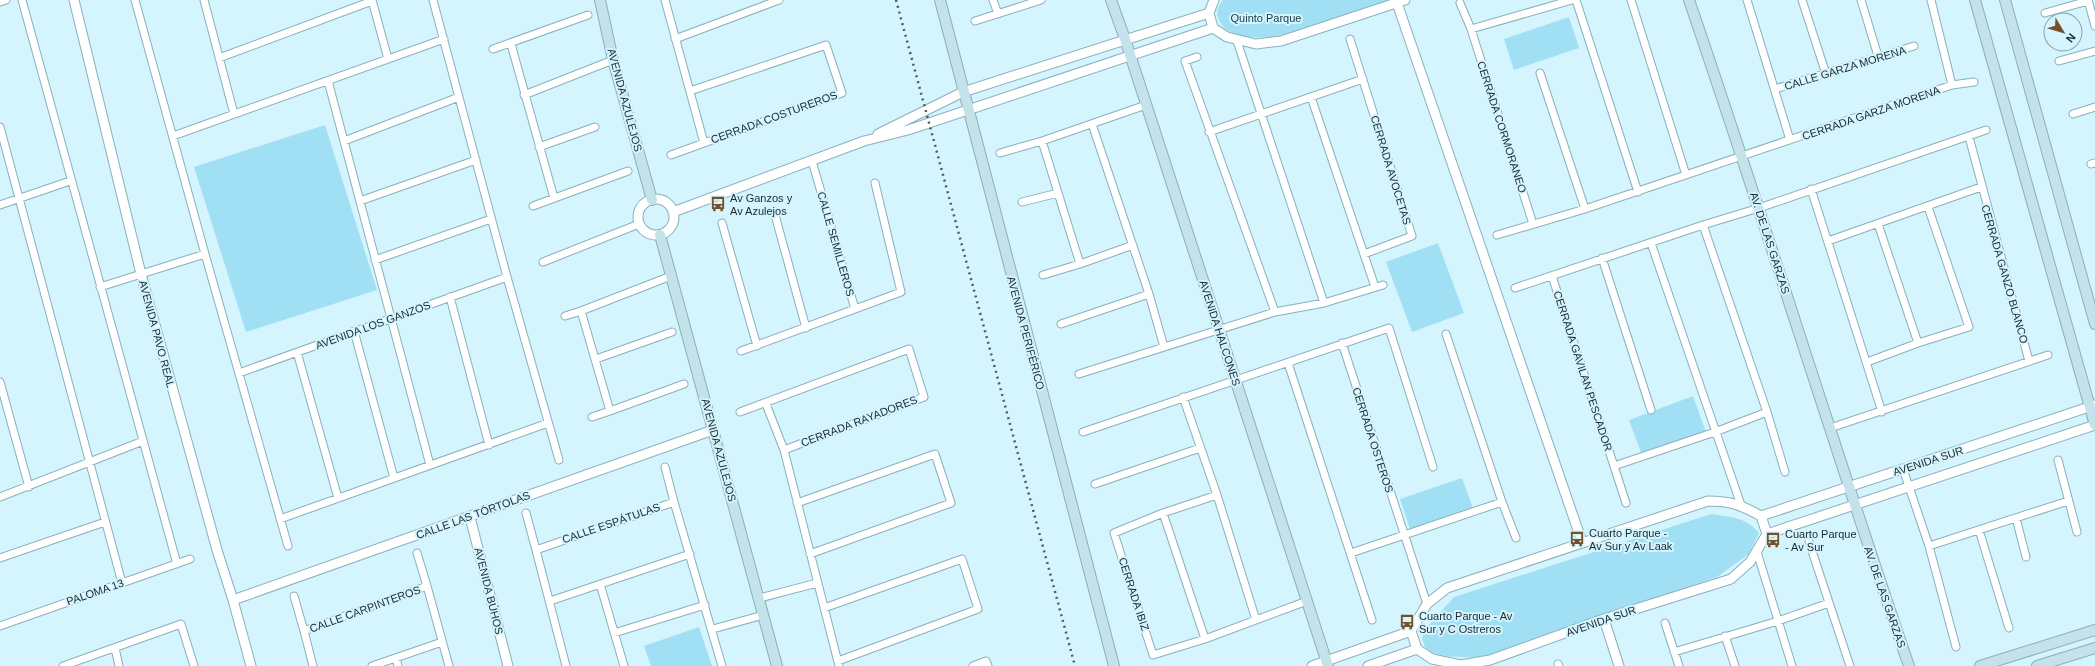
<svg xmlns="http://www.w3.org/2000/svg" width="2095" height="666" viewBox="0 0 2095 666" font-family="Helvetica,sans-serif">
  <rect width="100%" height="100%" fill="#d4f4fe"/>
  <path fill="#a1e0f4" d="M1223,0H1390C1355,11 1317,27 1282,35C1264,39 1229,40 1220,22C1215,14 1217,7 1223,0Z
    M1569,17L1579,48L1514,70L1504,39Z
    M325,125L377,290L246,332L194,167Z
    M1438,243L1464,313L1412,332L1386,262Z
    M1693,396L1707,435L1643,458L1629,420Z
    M1462,478L1474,511L1411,532L1400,499Z
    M1711,514C1731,517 1746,517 1759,533L1749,554L1717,577L1490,657C1476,657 1433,660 1425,647C1424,645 1423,641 1422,638L1427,627L1454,597Z
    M699,627L712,666H651L644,646Z"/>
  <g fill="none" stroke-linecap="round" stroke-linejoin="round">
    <defs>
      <path id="minor" d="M22,0L177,564
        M135,0L205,254L288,546
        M204,0L234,114
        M372,0L388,59
        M433,0L507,277L559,460
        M665,0L704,143
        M993,0L998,14
        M1576,0L1638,192
        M1631,0L1686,175
        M1747,0L1790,140
        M1802,0L1826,74
        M1861,0L1878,56
        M1931,0L1952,85
        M2088,0L2095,26
        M0,2L6,0
        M1460,3L1471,29L1533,224
        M2045,13L2088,1
        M975,21L1041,0
        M1471,29L1572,0
        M675,39L779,0
        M1350,39L1412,236L1364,254
        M1237,41L1324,303
        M511,44L554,198
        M493,49L588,15
        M1197,57L1185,61L1275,312
        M219,58L372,1
        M2059,61L2095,51
        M1540,73L1585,209
        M328,81L430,465
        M1775,89L1914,46
        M524,95L613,60
        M1311,97L1375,287
        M2073,114L2095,107
        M1092,124L1149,294L1164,347
        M0,127L122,583
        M1209,132L1363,79
        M173,136L444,39
        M1969,137L2029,361
        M344,141L459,97
        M1042,141L1080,264
        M539,147L595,127
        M1000,153L1042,141L1146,105
        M671,155L842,93L826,45L690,91
        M812,161L855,309
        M2091,164L2095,163
        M1811,189L1882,412
        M360,201L476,160
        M1022,202L1058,193
        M0,205L70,181
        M533,206L628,171
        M775,215L806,328
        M722,223L757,346
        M1878,224L1918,343
        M1703,225L1767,412L1785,472
        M1497,235L1585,209L1952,85L1974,82
        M1828,241L1981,187
        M1651,243L1741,505
        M1602,258L1651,410
        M375,260L491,219
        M543,262L639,224
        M1043,275L1080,264L1133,245
        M671,276L581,311L610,411L684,384
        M1552,276L1626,503
        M100,287L205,254
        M1515,288L1703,225L1759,208L1986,130
        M450,297L489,445
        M565,316L581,311
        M1061,324L1149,294
        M354,331L394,478
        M1446,334L1502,502L1516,538
        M1342,343L1427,604
        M741,351L901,292L875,183
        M297,352L338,498
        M596,359L672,332
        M1867,362L1918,343L1969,327L1928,207
        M1288,363L1372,620
        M239,373L507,277
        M1079,374L1275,312L1324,303L1383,285
        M0,382L29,487
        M1183,397L1217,495L1256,620
        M766,404L784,450L839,666
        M740,412L909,349L924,397L784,450
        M592,417L610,411
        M1830,428L2048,355
        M1083,432L1389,328L1433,467
        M2058,460L2077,532
        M1614,466L1715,432L1767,412
        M665,467L674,502
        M1903,469L1929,546L1956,647
        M1095,484L1200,448
        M1217,495L1163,513L1114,533L1153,655L1205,639L1307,601
        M0,497L143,441
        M797,503L935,454L951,503L810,554
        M526,513L536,550
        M1163,513L1205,639
        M2016,518L2026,557
        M280,519L548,423
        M1979,530L2009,628
        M1809,542L1850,666
        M1929,546L2068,501
        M1757,552L1792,666
        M417,553L427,586
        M1351,553L1502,502
        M0,558L105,522
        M600,584L624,666
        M294,596L304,631
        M760,598L817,583
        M550,601L690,554
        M824,608L962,559L978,609L838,661
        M1665,623L1679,666
        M0,626L190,559
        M713,629L763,615
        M614,633L705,605
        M1725,636L1735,666
        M115,648L119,666
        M1674,652L1778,621L1829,603
        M396,658L398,666
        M1558,664L1559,666
        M63,666L181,624L194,666
        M313,666L304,631L427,586L449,666
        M372,666L442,642
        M566,666L536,550L674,502L722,666
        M973,666L986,661L988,666"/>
      <path id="tertiary" d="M74,0L141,274L217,550L233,600L251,666
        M1214,0L1209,13L1213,28L1227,37L1256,44L1281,41L1405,0
        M1397,3L1582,542
        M878,134L963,92L1209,13
        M638 217a18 18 0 1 1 36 0a18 18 0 1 1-36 0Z
        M673,212L864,141L908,130L1213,28
        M1761,516L2095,405
        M470,517L508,666
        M233,600L713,430
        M1604,619L1619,666
        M1411,631L1417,649L1432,659L1461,665L1490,660L1604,619L1731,579L1750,562L1767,534L2095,425
        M1312,666L1411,631L1427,604L1447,588L1708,501C1731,501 1741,505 1761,516L1767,534
        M1368,666L1417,649"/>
      <path id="secondary" d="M600,0L613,60L652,200
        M940,0L1114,666
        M1111,0L1125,39L1328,666
        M1689,0C1765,221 1833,445 1909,666
        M1975,0L2095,425
        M2005,0L2095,324
        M660,235L777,666
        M1980,666L2095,630
        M2037,666L2095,648"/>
    </defs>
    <use href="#minor" stroke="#89b0bc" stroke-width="9"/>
    <use href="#tertiary" stroke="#89b0bc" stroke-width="11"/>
    <use href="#secondary" stroke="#89b0bc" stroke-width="12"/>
    <use href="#minor" stroke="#fff" stroke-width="7"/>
    <use href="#tertiary" stroke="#fff" stroke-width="9"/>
    <use href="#secondary" stroke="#c3e2ea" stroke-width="10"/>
    <path stroke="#4b5f65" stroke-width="2.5" stroke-dasharray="2 4" stroke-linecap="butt" d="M896,0L1075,666"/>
  </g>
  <defs>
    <symbol id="bus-bare" viewBox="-9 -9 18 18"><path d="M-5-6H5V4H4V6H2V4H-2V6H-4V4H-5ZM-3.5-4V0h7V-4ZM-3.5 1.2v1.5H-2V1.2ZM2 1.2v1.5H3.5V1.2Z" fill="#735129" stroke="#d4f4fe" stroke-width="2.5" paint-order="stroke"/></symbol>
  </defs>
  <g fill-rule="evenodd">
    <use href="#bus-bare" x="707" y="193" width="22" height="22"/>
    <use href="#bus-bare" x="1566" y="528" width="22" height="22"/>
    <use href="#bus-bare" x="1762" y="529" width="22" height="22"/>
    <use href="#bus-bare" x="1396" y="611" width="22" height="22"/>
  </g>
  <g text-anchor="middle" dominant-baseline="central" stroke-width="4" stroke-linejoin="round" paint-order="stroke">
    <g font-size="11" fill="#163a44" stroke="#d4f4fe">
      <text x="1266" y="18">Quinto Parque</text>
    </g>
    <g font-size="11" fill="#1a2a2f" stroke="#d4f4fe">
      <text transform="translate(1845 68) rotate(-17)">CALLE GARZA MORENA</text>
      <text transform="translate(625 100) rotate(75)">AVENIDA AZULEJOS</text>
      <text transform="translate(1871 113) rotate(-19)">CERRADA GARZA MORENA</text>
      <text transform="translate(774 117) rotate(-20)">CERRADA COSTUREROS</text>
      <text transform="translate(1502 127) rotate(72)">CERRADA CORMORANEO</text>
      <text transform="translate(1391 170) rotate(73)">CERRADA AVOCETAS</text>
      <text transform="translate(1770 243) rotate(72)">AV. DE LAS GARZAS</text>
      <text transform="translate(836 244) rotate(74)">CALLE SEMILLEROS</text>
      <text transform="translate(2005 274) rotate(74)">CERRADA GANZO BLANCO</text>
      <text transform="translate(373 325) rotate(-20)">AVENIDA LOS GANZOS</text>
      <text transform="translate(1026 333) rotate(75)">AVENIDA PERIFÉRICO</text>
      <text transform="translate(1220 333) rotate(72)">AVENIDA HALCONES</text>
      <text transform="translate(157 334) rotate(75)">AVENIDA PAVO REAL</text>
      <text transform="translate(1583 371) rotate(72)">CERRADA GAVILAN PESCADOR</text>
      <text transform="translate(859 421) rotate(-21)">CERRADA RAYADORES</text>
      <text transform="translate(1373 440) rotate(72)">CERRADA OSTEROS</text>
      <text transform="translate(719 450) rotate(75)">AVENIDA AZULEJOS</text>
      <text transform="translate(1928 461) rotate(-18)">AVENIDA SUR</text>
      <text transform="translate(473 515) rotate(-20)">CALLE LAS TÓRTOLAS</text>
      <text transform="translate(611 523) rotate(-19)">CALLE ESPÁTULAS</text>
      <text transform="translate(489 591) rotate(76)">AVENIDA BÚHOS</text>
      <text transform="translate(95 592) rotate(-19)">PALOMA 13</text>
      <text transform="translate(1134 594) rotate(72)">CERRADA IBIZ</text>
      <text transform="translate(1885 597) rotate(71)">AV. DE LAS GARZAS</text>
      <text transform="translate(365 609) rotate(-20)">CALLE CARPINTEROS</text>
      <text transform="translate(1601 621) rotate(-19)">AVENIDA SUR</text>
    </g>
    <g font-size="11" fill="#1a2a2f" stroke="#d4f4fe" text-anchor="start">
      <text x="730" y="198">Av Ganzos y<tspan x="730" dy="13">Av Azulejos</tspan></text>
      <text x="1589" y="533">Cuarto Parque -<tspan x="1589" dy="13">Av Sur y Av Laak</tspan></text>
      <text x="1785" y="534">Cuarto Parque<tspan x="1785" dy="13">- Av Sur</tspan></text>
      <text x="1419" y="616">Cuarto Parque - Av<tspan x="1419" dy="13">Sur y C Ostreros</tspan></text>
    </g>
  </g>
  <g transform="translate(2063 32) rotate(128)"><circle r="19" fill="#d4f4fe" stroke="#8aa3ab"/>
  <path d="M0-3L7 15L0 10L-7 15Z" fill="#735129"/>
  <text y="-6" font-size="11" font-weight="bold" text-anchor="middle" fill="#1a2a2f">N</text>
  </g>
</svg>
